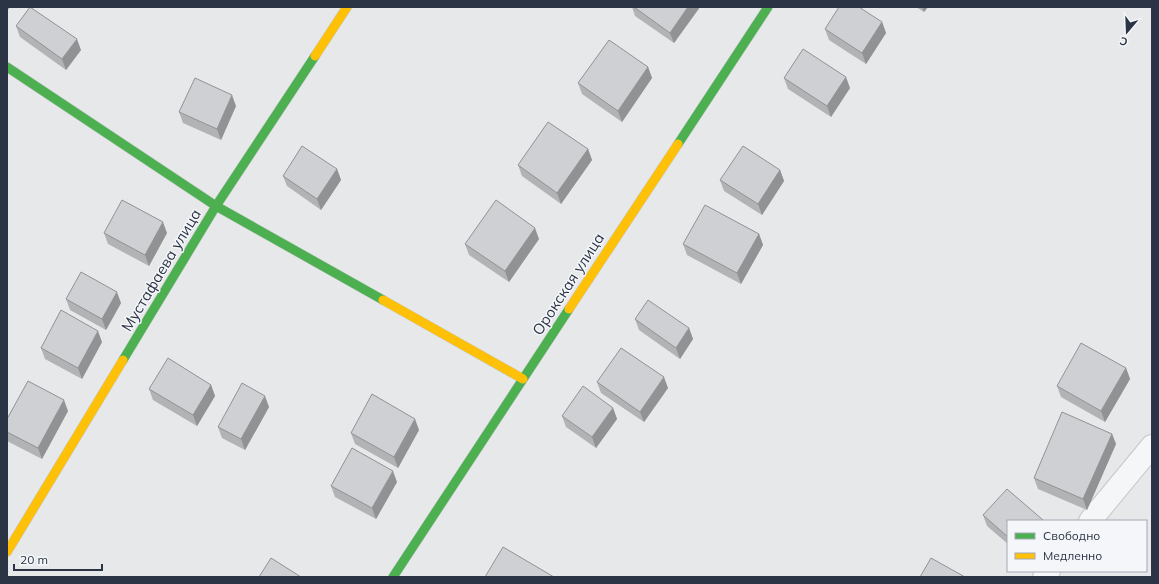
<svg xmlns="http://www.w3.org/2000/svg" width="1159" height="584" viewBox="0 0 1159 584" font-family="Mulish,sans-serif">
  <rect width="100%" height="100%" fill="#e6e8ea"/>
  <g fill="none" stroke-linecap="round" stroke-linejoin="round">
    <defs>
      <path id="street" d="M1090,521L1152,446
        M1044,577L1049,571"/>
      <path id="fast" d="M7,67L216,206L383,300
        M678,144L768,7
        M123,360L216,206L315,56
        M393,577L569,309"/>
      <path id="slow" d="M315,56L347,7
        M383,300L523,379
        M569,309L678,144
        M7,552L123,360"/>
    </defs>
    <use href="#street" stroke="#c4c6c8" stroke-width="24"/>
    <use href="#fast" stroke="#c4c6c8" stroke-width="10"/>
    <use href="#slow" stroke="#c4c6c8" stroke-width="10"/>
    <use href="#street" stroke="#f5f6f7" stroke-width="22"/>
    <use href="#fast" stroke="#4caf50" stroke-width="9"/>
    <use href="#slow" stroke="#ffc107" stroke-width="9"/>
  </g>
  <path fill="#b1b3b5" d="M632,7H700L674,43L635,16Z
    M916,7H928L924,12Z
    M882,22L886,33L866,64L829,40L825,29Z
    M16,26L81,50L66,70L20,37Z
    M648,67L652,78L622,122L582,94L578,83Z
    M784,78L850,88L831,117L788,89Z
    M236,106L221,140L183,123L179,112Z
    M588,149L592,160L561,204L522,176L518,165Z
    M337,169L341,180L321,210L287,186L283,176Z
    M780,170L784,181L762,215L724,191L720,180Z
    M104,233H167L149,266L108,244Z
    M759,234L763,245L741,284L687,255L683,244Z
    M539,239L509,282L469,255L465,244Z
    M66,299L121,303L106,330L70,310Z
    M635,319L689,328L693,339L680,359L639,330Z
    M102,342L82,379L45,359L41,348Z
    M1126,368L1130,379L1105,422L1061,397L1057,386Z
    M597,382L668,388L644,422L601,393Z
    M211,385L215,396L197,426L153,400L149,389Z
    M269,407L245,450L222,438L218,427Z
    M613,408L617,419L596,448L566,427L562,416Z
    M68,411L42,459L7,441V419Z
    M419,430L398,468L355,444L351,433Z
    M1112,434L1116,444L1087,510L1038,489L1034,478Z
    M397,482L376,519L335,497L331,486Z
    M983,515L1008,521V544L987,526Z"/>
  <path fill="#909294" d="M7,7H10L7,11Z
    M688,7H700L674,43L670,33Z
    M922,7H928L924,12Z
    M882,22L886,33L866,64L862,53Z
    M77,39L81,50L66,70L62,59Z
    M648,67L652,78L622,122L618,111Z
    M846,77L850,88L831,117L827,106Z
    M232,95L236,106L221,140L217,129Z
    M588,149L592,160L561,204L557,193Z
    M337,169L341,180L321,210L317,199Z
    M780,170L784,181L762,215L758,204Z
    M163,222L167,233L149,266L145,255Z
    M535,228L539,239L509,282L505,271Z
    M759,234L763,245L741,284L737,273Z
    M117,292L121,303L106,330L102,319Z
    M689,328L693,339L680,359L676,348Z
    M98,331L102,342L82,379L78,368Z
    M1126,368L1130,379L1105,422L1101,411Z
    M664,377L668,388L644,422L640,412Z
    M211,385L215,396L197,426L193,415Z
    M265,396L269,407L245,450L241,439Z
    M64,400L68,411L42,459L38,448Z
    M613,408L617,419L596,448L592,437Z
    M415,419L419,430L398,468L394,457Z
    M1112,434L1116,444L1087,510L1083,499Z
    M393,471L397,482L376,519L372,508Z"/>
  <path fill="#ced0d3" stroke="#909294" d="M30,7L77,39L62,59L16,26Z
    M634,7H688L670,33Z
    M839,7H859L882,22L862,53L825,29Z
    M609,40L648,67L618,111L578,83Z
    M803,49L846,77L827,106L784,78Z
    M195,78L232,95L217,129L179,112Z
    M548,122L588,149L557,193L518,165Z
    M302,146L337,169L317,199L283,176Z
    M743,146L780,170L758,204L720,180Z
    M122,200L163,222L145,255L104,233Z
    M496,200L535,228L505,271L465,244Z
    M705,205L759,234L737,273L683,244Z
    M81,272L117,292L102,319L66,299Z
    M648,300L689,328L676,348L635,319Z
    M61,310L98,331L78,368L41,348Z
    M1081,343L1126,368L1101,411L1057,386Z
    M621,348L664,377L640,412L597,382Z
    M168,358L211,385L193,415L149,389Z
    M28,381L64,400L38,448L7,432V419Z
    M242,383L265,396L241,439L218,427Z
    M583,386L613,408L592,437L562,416Z
    M372,394L415,419L394,457L351,433Z
    M1062,412L1112,434L1083,499L1034,478Z
    M352,448L393,471L372,508L331,486Z
    M1007,489L1043,520L1042,521H1008V537L983,515Z
    M503,547L554,577H485Z
    M271,558L301,577H259Z
    M931,558L965,577H920Z"/>
  <g text-anchor="middle" dominant-baseline="central" stroke-width="3" stroke-linejoin="round" paint-order="stroke">
    <g font-size="15" fill="#2b3445" stroke="#f4f6f9">
      <text transform="translate(161 270) rotate(-59)">Мустафаева улица</text>
      <text transform="translate(568 284) rotate(-57)">Орокская улица</text>
    </g>
  </g>
  <rect width="1159" height="584" fill="none" stroke="#2b3445" stroke-width="16"/>
  <rect x="1007" y="520" width="140" height="52" fill="#f4f6f9" stroke="#a4a8b1"/>
  <rect x="1015" y="533" width="20" height="6" fill="#4caf50" stroke="#a4a8b1"/>
  <text x="1043" y="540" font-size="12" fill="#2b3445">Свободно</text>
  <rect x="1015" y="553" width="20" height="6" fill="#ffc107" stroke="#a4a8b1"/>
  <text x="1043" y="560" font-size="12" fill="#2b3445">Медленно</text>
  <g transform="translate(1127 32) rotate(199)" stroke="#f4f6f9" stroke-width="3" paint-order="stroke">
  <path d="M0-3L7 15L0 10L-7 15Z" fill="#2b3445"/>
  <text y="-6" font-size="11" font-weight="bold" text-anchor="middle" fill="#2b3445">С</text>
  </g>
  <path d="M14 564v6h88v-6" fill="none" stroke="#2b3445" stroke-width="2"/>
  <text x="20" y="564" font-size="12" fill="#2b3445" stroke="#f4f6f9" stroke-width="3" paint-order="stroke">20 m</text>
</svg>
